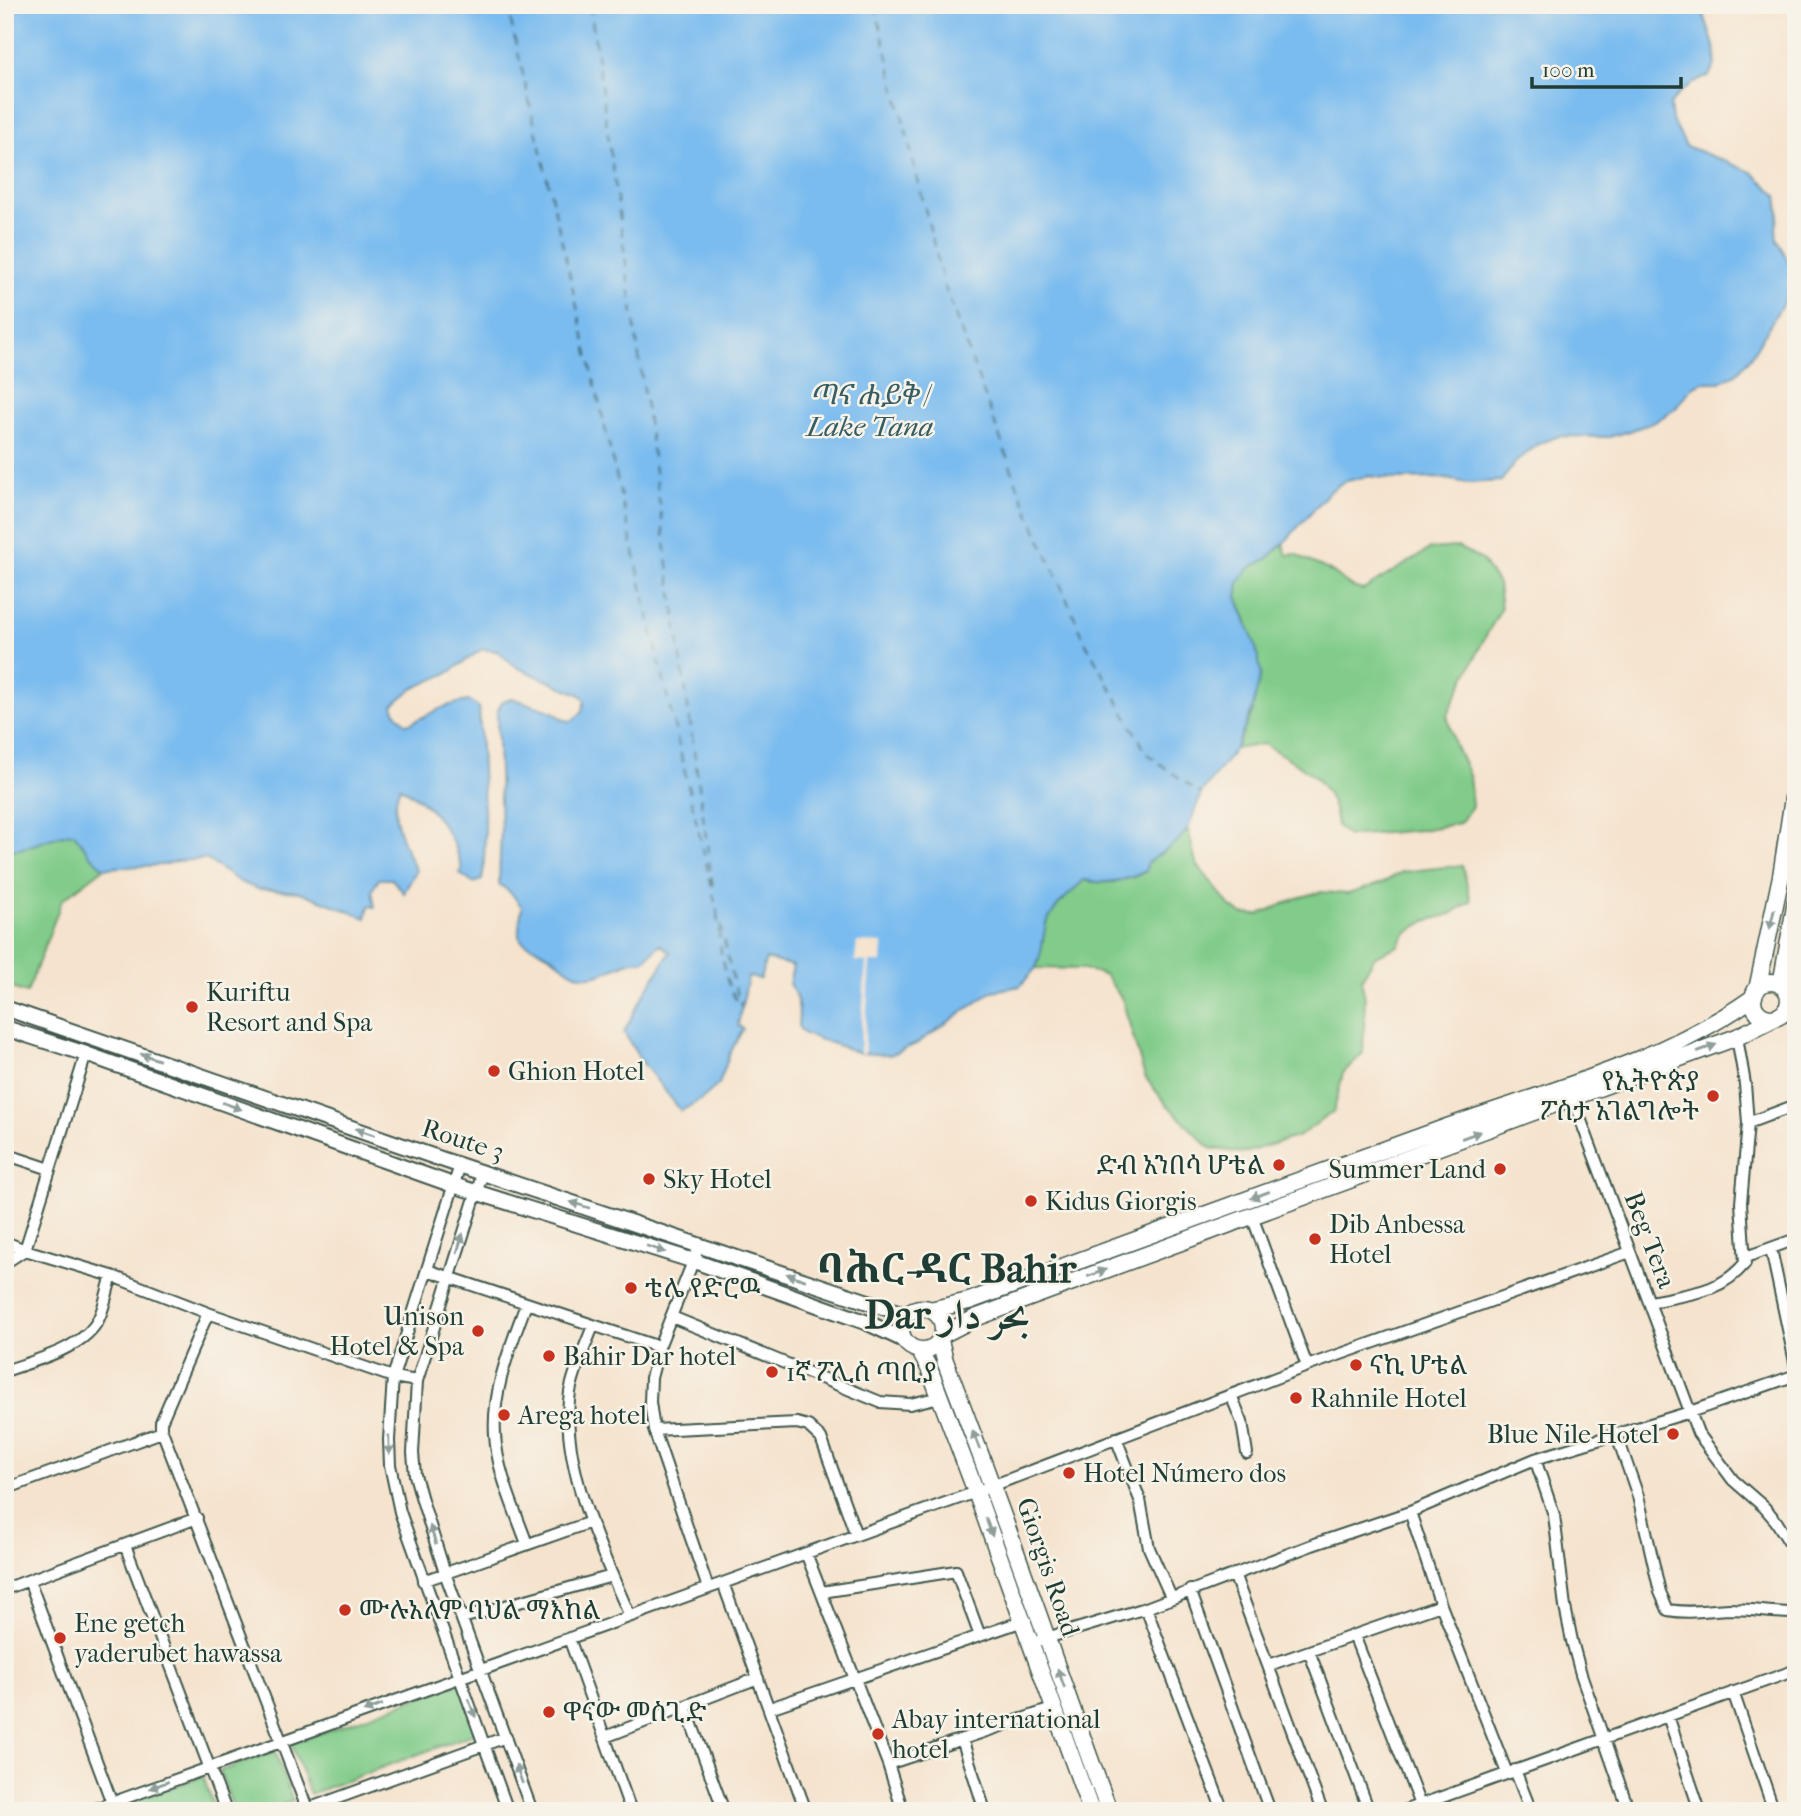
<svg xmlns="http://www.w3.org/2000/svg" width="1801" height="1816" viewBox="0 0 1801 1816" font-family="'IM FELL French Canon',Amiri,'Noto Serif Ethiopic',serif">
  <rect width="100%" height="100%" fill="#f7f3e8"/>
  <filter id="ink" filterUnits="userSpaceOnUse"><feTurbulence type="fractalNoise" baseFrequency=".0143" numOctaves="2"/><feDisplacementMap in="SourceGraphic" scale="14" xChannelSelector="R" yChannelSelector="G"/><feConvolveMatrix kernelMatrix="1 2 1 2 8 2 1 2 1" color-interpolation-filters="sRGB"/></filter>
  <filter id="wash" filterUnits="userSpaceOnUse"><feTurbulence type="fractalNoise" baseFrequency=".00686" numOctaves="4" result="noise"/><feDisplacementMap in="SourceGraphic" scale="28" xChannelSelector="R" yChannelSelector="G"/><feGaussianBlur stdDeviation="1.57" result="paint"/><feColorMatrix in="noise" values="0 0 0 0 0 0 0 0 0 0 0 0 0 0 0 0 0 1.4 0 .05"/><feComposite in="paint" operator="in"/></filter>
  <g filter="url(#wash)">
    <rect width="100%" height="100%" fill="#f5e3cd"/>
    <path fill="#81cc8a" stroke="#50845f" stroke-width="2" d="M1283,544L1287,555L1297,554C1307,562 1317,564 1328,570C1343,578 1344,587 1363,590L1430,549L1458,547L1482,560L1498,584L1501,609L1483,641L1447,715L1455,745L1469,775L1472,806L1460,823L1421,830L1348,836L1337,826C1332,777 1302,768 1264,744L1235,749L1253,711L1247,621L1237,597L1239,582L1248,569L1268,558Z
      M1188,829L1196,863L1230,906L1242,914L1259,915L1297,898L1321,892L1348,894L1382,883L1402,872L1462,865L1471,901L1451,914L1426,921L1406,933L1398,946L1375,956L1361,980L1365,998L1363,1053L1343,1073L1334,1111L1299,1136L1244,1153L1210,1148L1167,1105L1145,1077L1122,999L1105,975L1084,969L1036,968C1041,954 1041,937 1046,923C1053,906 1071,893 1084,880C1106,885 1125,882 1146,871L1147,863L1177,842Z
      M74,833L90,855L104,868L62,900L27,993L5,986V849C24,853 51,835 74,833Z
      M461,1682L479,1732L310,1794L291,1744Z
      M275,1751L293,1801L267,1811H234L220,1771Z
      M203,1776L215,1811H122L120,1806Z"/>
    <path fill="#7abcef" stroke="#4c7c92" stroke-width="2" d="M5,5H1701L1716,52L1715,65L1709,76L1691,84L1678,94L1670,105L1672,120L1686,146L1752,172L1777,195L1779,212L1776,228L1777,240L1793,270L1790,291L1751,357L1736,374L1719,382H1702L1691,388L1676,408L1656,421L1630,431L1609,437L1559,436L1538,444L1516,462L1501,481L1468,483L1440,478L1395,479L1368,476L1343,482L1328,493L1283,544L1268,558L1248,569L1239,582L1237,597L1256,647L1261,673L1252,711L1235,749L1201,794L1188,829L1177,842L1147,863L1146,871C1125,882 1106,885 1084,880L1058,905L1046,923L1041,952L1036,968L1020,986L993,991L916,1044L890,1055L860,1053L804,1034L798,1026C800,1010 799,998 789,984L793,966L766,959L760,979L748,977L738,1025L743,1029L730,1053L719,1084L703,1098L681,1111L639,1058L624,1032L640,1001L670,952L660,944L644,961C622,957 600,984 576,974C565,970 559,960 549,955C517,936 515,950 522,907L511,893L499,884L501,829L497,712L502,702L512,698L553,712L564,720L572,721L582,712L585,700L581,695L518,668L497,651L482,649L450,672L412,689L393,705L396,713L406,724L411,723C435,712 441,705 469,701L479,707L485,830L484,866L482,880L473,883L459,873L462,869C454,835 432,803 400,787C387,814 404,846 416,871L404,893L392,879H379L372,890L375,907L369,906L366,918L300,892L258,889L240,882L206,859L177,861L163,865L104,868L90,855L74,833C51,835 23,853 5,849Z"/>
    <path fill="#f5e3cd" d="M857,942L883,943L882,962H870L864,1053H860L866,962L855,961Z"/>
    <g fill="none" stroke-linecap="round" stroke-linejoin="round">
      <path stroke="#365d63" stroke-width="2" stroke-dasharray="9 7" stroke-linecap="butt" d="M507,5L735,988L742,1009
        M590,5L713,887
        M875,5L943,282L1021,495L1086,643L1147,754L1201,794
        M717,914C721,944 720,980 740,1005"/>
    </g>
  </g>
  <g filter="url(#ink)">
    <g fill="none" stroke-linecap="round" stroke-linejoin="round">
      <defs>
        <path id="minor" d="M1785,989H1796
          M1784,1012L1796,1020
          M1571,1094L1698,1433L1733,1480L1764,1507L1776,1521L1796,1553
          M1748,1123L1796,1105
          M5,1154L50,1169
          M460,1165L393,1377L389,1440L390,1465L400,1512L508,1811
          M483,1172L417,1381L413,1453L415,1475L422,1500L445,1573L532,1811
          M1252,1216L1307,1366
          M5,1242L25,1250L112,1276L208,1313L393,1377L417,1381
          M700,1244L659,1347L651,1378L650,1402L654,1430L708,1588
          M1771,1249L1796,1367
          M1746,1257L1796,1239
          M5,1263L25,1250L86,1054
          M427,1270L659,1347
          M1650,1302C1686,1294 1720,1294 1745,1263L1741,1203L1748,1123L1745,1084L1737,1037
          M526,1304C511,1346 492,1389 495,1435C497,1472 515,1510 527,1544
          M208,1313L161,1422V1428L308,1811
          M672,1317L880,1402L910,1404L940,1397
          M593,1326C585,1347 574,1370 570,1392C559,1462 602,1553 630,1616
          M5,1371C33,1361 86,1348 99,1318C105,1305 107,1290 112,1276
          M1231,1395L1242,1422L1247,1453
          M654,1430L797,1423L808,1426L821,1438L856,1535
          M1616,1433L1638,1496L1660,1592L1668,1610C1689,1614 1708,1610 1729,1609C1751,1609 1773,1613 1796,1613
          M1116,1438L1140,1500L1149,1548L1171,1597
          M1535,1459L1554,1515L1565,1607L1572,1641L1581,1674L1629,1811
          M5,1489L162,1432
          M1410,1512L1441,1605L1507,1773
          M125,1545L226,1811
          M806,1553L888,1764L903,1811
          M1234,1574L1322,1811
          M29,1580L115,1811
          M423,1581L591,1522
          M723,1583L806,1811
          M5,1589L197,1518
          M1190,1590L1270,1811
          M822,1592L956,1571L980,1636
          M1146,1608L1223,1811
          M462,1618L612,1576
          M1354,1635L1420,1805
          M569,1638L631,1811
          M1040,1640L1146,1608L1312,1545L1410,1512L1535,1459L1690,1412L1796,1375
          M1309,1651L1369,1811
          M1269,1665L1441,1605
          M1733,1692L1774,1811
          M685,1706L724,1811
          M770,1708L1026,1620
          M1668,1716L1700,1811
          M605,1737L758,1678
          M962,1739L985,1811
          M888,1764L1055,1708
          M1515,1770L1531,1811
          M89,1811L976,1492L1307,1366L1630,1252
          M302,1811L506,1737
          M1403,1811L1796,1670
          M1786,1811L1796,1807"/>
        <path id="major" d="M5,1008L441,1159L907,1315
          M5,1028L86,1054L453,1185L694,1261L868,1323L904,1340"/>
        <path id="highway" d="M1753 1000a18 18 0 1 1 36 0a18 18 0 1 1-36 0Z
          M1781,985L1796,901
          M1757,990L1781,876L1796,779
          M901 1329a21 21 0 1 1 42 0a21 21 0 1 1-42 0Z
          M930,1310L969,1301C1128,1243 1288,1184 1447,1127C1551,1090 1663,1062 1754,997
          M942,1335L975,1318L1737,1037L1775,1018
          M940,1340L945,1361C1003,1510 1054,1661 1109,1811
          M919,1350L929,1368L976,1492L1091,1811"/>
      </defs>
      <use href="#minor" stroke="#3f564b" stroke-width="14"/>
      <use href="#major" stroke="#3f564b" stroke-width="18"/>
      <use href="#highway" stroke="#3f564b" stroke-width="19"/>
      <use href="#minor" stroke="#fff" stroke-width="10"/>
      <use href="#major" stroke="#fff" stroke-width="14"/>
      <use href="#highway" stroke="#fff" stroke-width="16"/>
    </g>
    <defs><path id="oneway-solid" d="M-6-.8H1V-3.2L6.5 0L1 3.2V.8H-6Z" transform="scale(1.75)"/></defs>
    <g fill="#8f9e9a">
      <use href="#oneway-solid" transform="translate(1772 919) rotate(103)"/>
      <use href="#oneway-solid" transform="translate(1707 1048) rotate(-20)"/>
      <use href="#oneway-solid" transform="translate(150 1057) rotate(-161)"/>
      <use href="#oneway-solid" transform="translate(232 1106) rotate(20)"/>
      <use href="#oneway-solid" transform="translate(365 1132) rotate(-161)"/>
      <use href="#oneway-solid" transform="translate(1471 1135) rotate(-20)"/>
      <use href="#oneway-solid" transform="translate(1260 1195) rotate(160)"/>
      <use href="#oneway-solid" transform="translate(580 1205) rotate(-162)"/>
      <use href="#oneway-solid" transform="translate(460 1243) rotate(-73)"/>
      <use href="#oneway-solid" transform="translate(656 1249) rotate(18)"/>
      <use href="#oneway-solid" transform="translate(1097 1273) rotate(-21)"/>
      <use href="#oneway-solid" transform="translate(796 1277) rotate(-161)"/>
      <use href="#oneway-solid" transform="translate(976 1440) rotate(-111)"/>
      <use href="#oneway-solid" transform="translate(389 1445) rotate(88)"/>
      <use href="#oneway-solid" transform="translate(989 1527) rotate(70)"/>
      <use href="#oneway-solid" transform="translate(433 1535) rotate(-108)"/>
      <use href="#oneway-solid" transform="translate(1061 1678) rotate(-110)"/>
      <use href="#oneway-solid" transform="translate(373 1708) rotate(160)"/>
      <use href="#oneway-solid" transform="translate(472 1708) rotate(69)"/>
      <use href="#oneway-solid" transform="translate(519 1774) rotate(-110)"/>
      <use href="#oneway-solid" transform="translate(159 1785) rotate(160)"/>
    </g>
  </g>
  <g fill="#c8321e" stroke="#f7f3e8" stroke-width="2.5">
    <circle cx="192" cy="1007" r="7"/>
    <circle cx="494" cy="1071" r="7"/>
    <circle cx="1713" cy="1096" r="7"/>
    <circle cx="1279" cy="1165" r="7"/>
    <circle cx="1500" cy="1169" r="7"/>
    <circle cx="649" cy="1179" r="7"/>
    <circle cx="1031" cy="1201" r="7"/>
    <circle cx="1315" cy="1239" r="7"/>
    <circle cx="631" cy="1288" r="7"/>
    <circle cx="478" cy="1331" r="7"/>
    <circle cx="549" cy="1356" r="7"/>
    <circle cx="1356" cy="1365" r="7"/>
    <circle cx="772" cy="1372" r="7"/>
    <circle cx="1296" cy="1398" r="7"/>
    <circle cx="504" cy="1415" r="7"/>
    <circle cx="1673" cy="1434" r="7"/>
    <circle cx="1069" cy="1473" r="7"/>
    <circle cx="345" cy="1610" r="7"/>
    <circle cx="60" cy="1638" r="7"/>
    <circle cx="549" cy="1712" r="7"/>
    <circle cx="878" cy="1734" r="7"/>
  </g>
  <g text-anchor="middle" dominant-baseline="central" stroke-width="5" stroke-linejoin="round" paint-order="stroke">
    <g font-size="26" fill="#1f3d34" stroke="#f7f3e8" text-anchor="start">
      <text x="206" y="992">Kuriftu<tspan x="206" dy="30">Resort and Spa</tspan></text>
      <text x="508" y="1071">Ghion Hotel</text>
      <text x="1699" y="1081" text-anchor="end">የኢትዮጵያ<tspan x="1699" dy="30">ፖስታ አገልግሎት</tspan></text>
      <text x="1265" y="1165" text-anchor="end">ድብ አንበሳ ሆቴል</text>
      <text x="1486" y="1169" text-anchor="end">Summer Land</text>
      <text x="663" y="1179">Sky Hotel</text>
      <text x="1045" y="1201">Kidus Giorgis</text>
      <text x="1329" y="1224">Dib Anbessa<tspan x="1329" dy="30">Hotel</tspan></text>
      <text x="645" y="1288">ቴሌ የድሮዉ</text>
      <text x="464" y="1316" text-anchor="end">Unison<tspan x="464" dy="30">Hotel &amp; Spa</tspan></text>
      <text x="563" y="1356">Bahir Dar hotel</text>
      <text x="1370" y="1365">ናኪ ሆቴል</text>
      <text x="786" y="1372">1ኛ ፖሊስ ጣቢያ</text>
      <text x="1310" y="1398">Rahnile Hotel</text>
      <text x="518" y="1415">Arega hotel</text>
      <text x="1659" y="1434" text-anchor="end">Blue Nile Hotel</text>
      <text x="1083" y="1473">Hotel Número dos</text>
      <text x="359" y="1610">ሙሉአለም ባህል ማእከል</text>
      <text x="74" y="1623">Ene getch<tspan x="74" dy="30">yaderubet hawassa</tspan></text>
      <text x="563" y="1712">ዋናው መስጊድ</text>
      <text x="892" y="1719">Abay international<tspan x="892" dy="30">hotel</tspan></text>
    </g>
    <g font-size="26" fill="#1f3d34" stroke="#f7f3e8">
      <text transform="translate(463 1140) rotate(18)">Route 3</text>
      <text transform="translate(1650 1240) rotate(69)">Beg Tera</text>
      <text transform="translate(1048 1567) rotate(71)">Giorgis Road</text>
    </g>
    <g font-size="28" font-style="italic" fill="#365d63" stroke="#f7f3e8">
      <text x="870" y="394">ጣና ሐይቅ /<tspan x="870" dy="32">Lake Tana</tspan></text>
    </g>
    <g font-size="40" font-weight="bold" fill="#1f3d34" stroke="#f7f3e8">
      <text x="947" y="1269">ባሕር-ዳር Bahir<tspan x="947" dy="46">Dar بحر دار</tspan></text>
    </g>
  </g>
  <rect width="1801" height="1816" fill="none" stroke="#f7f3e8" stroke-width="28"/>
  <path d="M1532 77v10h149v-10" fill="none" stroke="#1f3d34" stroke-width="3.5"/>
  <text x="1542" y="77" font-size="21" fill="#1f3d34" stroke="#f7f3e8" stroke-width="5" paint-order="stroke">100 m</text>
</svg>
